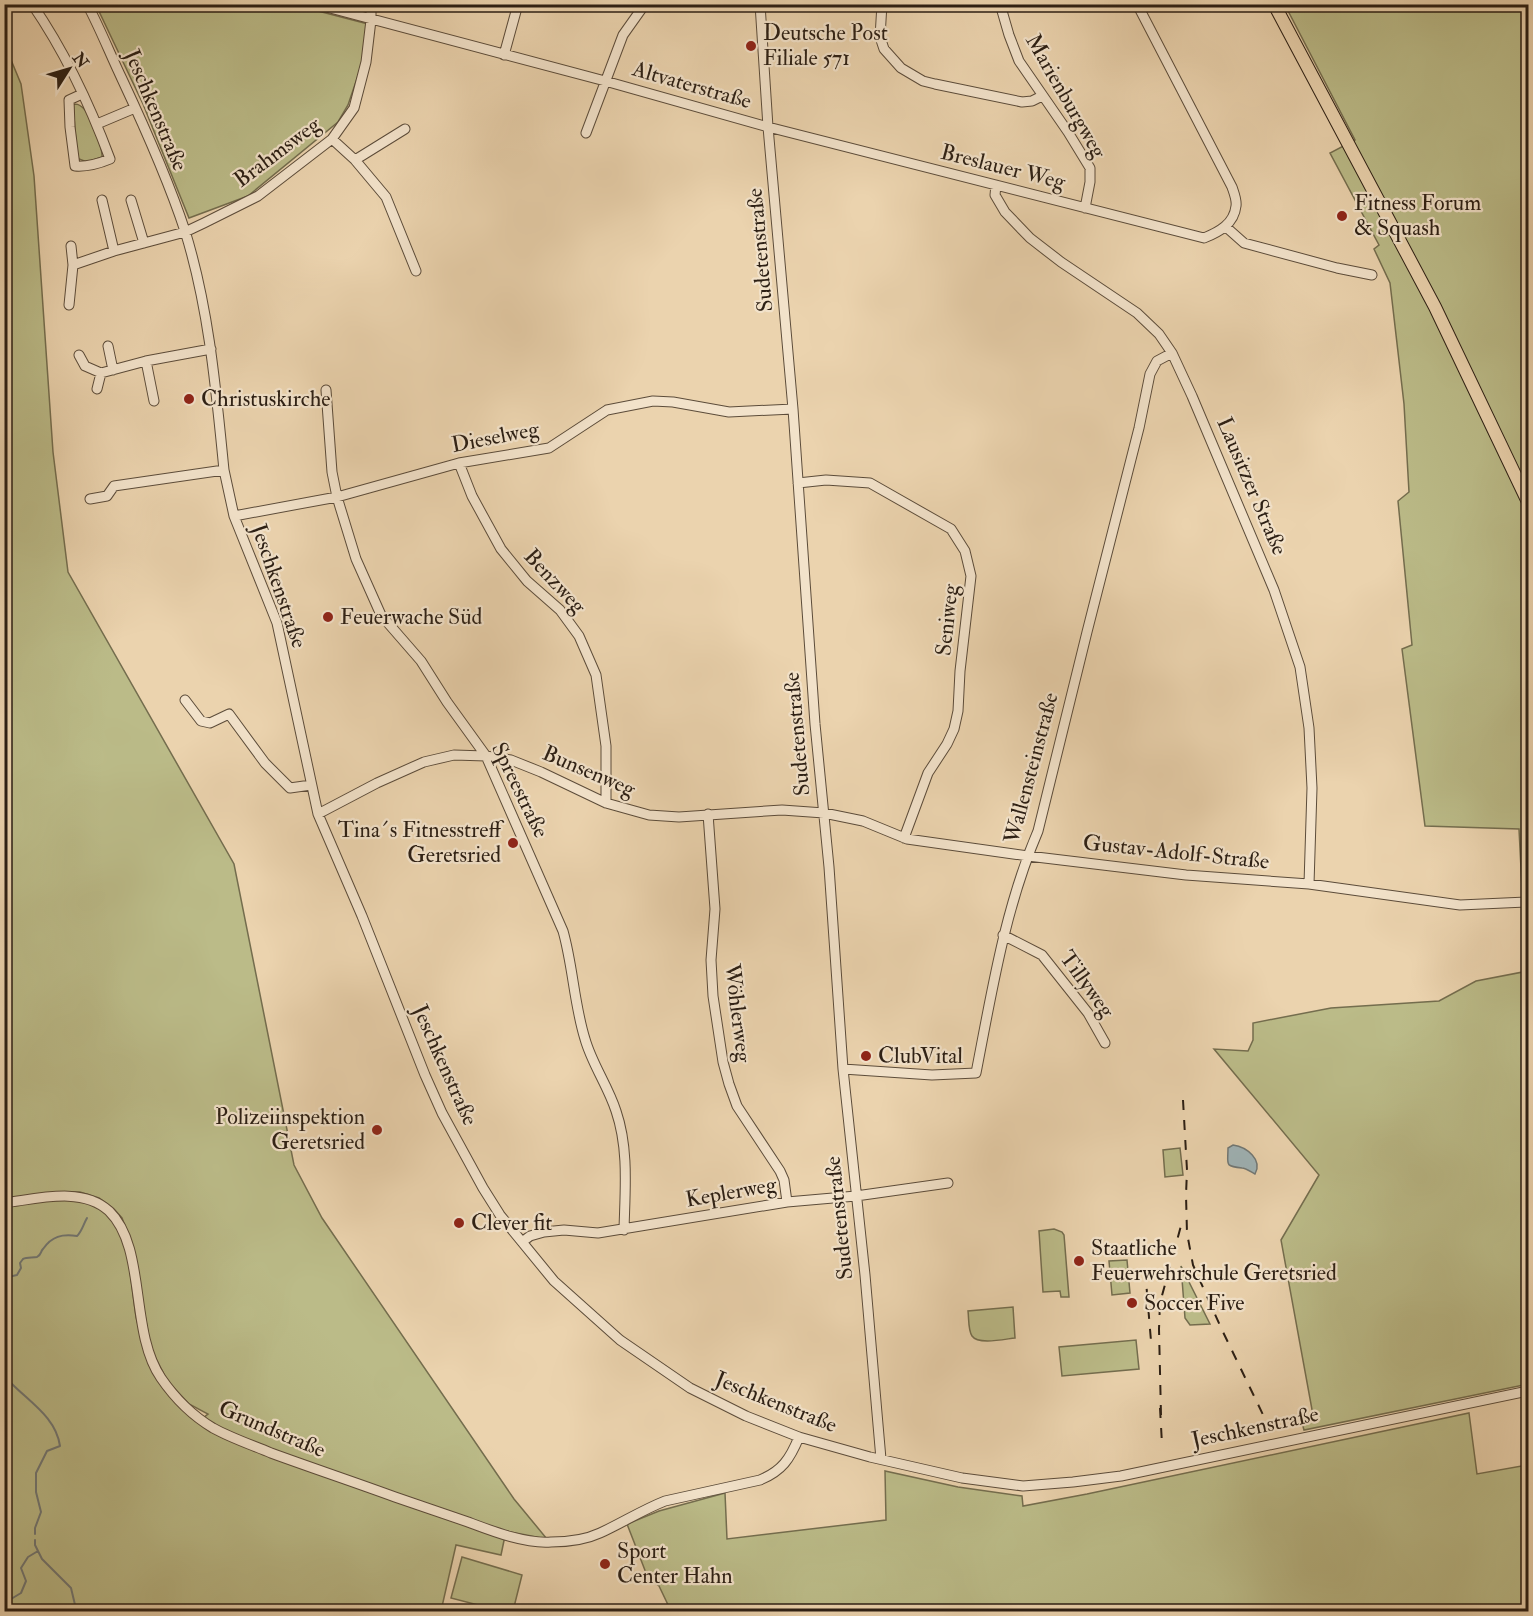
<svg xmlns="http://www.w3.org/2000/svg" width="1533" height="1616" viewBox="0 0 1533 1616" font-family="'IM FELL Double Pica',serif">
  <rect width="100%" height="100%" fill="#ebd3ae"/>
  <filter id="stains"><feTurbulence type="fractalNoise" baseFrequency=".00333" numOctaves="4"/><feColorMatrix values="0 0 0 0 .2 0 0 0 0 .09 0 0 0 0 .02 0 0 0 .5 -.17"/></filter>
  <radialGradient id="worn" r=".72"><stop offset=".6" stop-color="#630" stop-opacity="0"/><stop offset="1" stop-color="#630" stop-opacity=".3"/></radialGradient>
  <path fill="#bb8" stroke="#746d4e" stroke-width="1.5" d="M96,5H295L368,24L363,61L348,105L338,122L248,196L189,218L143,104Z
    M1285,5H1528V908H1523L1519,829L1425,826L1402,649L1412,645L1398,501L1409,492L1404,404L1390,283L1374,249L1379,245L1330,153L1355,140Z
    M4,43L21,84L34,176L53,452L68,572L234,864L294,1165L322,1218L514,1499L547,1539L506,1531L501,1555L456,1545L441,1611H5V1207L36,1201L80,1200L103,1210L113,1220L124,1241L129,1264L136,1317L146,1355L199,1421L208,1414L189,1404L176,1390L167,1380L151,1349L133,1248L122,1218L114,1209L99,1198L80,1192H66L5,1199Z
    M73,104C77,104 78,104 82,107C90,113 103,148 102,157L87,162L79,159L77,156Z
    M1528,971V1384L1304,1430L1301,1419L1313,1415L1281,1240L1319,1175L1214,1049L1248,1051L1253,1040V1023L1331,1008L1439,1001L1476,981Z
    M1180,1148L1183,1175L1165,1177L1163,1150Z
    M1054,1229L1062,1232L1064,1235L1069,1297H1061L1060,1291L1043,1292L1039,1231Z
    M1127,1260L1130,1293L1112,1295L1109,1261Z
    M1181,1266L1210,1324L1190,1325L1185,1318Z
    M1013,1307L1015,1338C1005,1339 978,1345 972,1336C968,1330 969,1319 968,1311Z
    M1136,1340L1139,1369L1062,1376L1059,1347Z
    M1469,1413L1477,1474L1528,1465V1611H671L659,1586L648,1578L627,1524L659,1511L725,1493L727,1539L886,1520L885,1471L958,1487L1022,1496L1023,1506L1087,1494Z
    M462,1557L522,1575L513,1611H501L451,1598Z"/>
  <path fill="#9fb4b8" stroke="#717876" stroke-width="1.5" d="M1233,1145C1247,1147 1263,1160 1255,1174C1251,1172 1246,1168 1242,1168C1224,1166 1228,1165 1228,1148Z"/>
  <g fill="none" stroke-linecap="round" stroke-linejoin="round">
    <path stroke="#717876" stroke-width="2" d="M4,1278L17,1275L21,1268L20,1263L23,1259C27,1257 33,1258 37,1257C42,1254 40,1252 43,1249C52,1236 62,1234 77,1236C82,1231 83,1225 87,1218
      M4,1380L12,1384C31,1403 56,1418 60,1446L47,1451L36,1473V1492L41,1512L35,1528V1534
      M35,1540V1545L42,1559L71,1588L76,1609L85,1612
      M6,1612L11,1599L21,1593L26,1581L21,1568L28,1557L38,1551"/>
    <defs>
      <path id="minor" d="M32,4C65,52 90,105 110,159C98,164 88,167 75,166L70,127L69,100L82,94
        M87,4C100,28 110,54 122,79C145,128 168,179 185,231C209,308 216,390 224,470L234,516L277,623L318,814L362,916L425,1075L442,1113L483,1188L500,1215L554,1281L620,1340L690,1388L746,1416L799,1437L870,1457L962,1478L1023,1486L1073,1482L1121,1476L1528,1391
        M315,4L605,81L768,127L1204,238C1219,232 1234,224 1236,206C1237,200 1234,193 1232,187L1137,4
        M760,4L768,127L793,409L815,724L829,867L843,1069L865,1275L881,1459
        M882,4L880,37L884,49L901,68L923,81L935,84L1022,102L1032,101L1042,96
        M1000,4L1009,35L1019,61L1068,132L1090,168V182L1085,208
        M504,55L518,4
        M97,124L135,108
        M586,133L623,35L645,4
        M332,139L355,160L386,197L416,271
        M355,160L405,129
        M996,185L995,195L1005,212L1030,238L1061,262L1137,313L1159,334L1172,353L1192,396L1274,590L1300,667L1309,728L1312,788L1309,884
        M102,200L114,251
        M131,200L144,243
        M1226,227L1244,243L1337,268L1372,275
        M71,246L73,265L114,251L185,232L204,223L258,196L332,139L354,108L366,62L371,20V4
        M69,305L73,265
        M108,346L113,370
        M79,355L85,366L101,373
        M146,361L154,401
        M97,389L101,373L146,361L211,349
        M326,390L332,472L337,497L356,559L381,615L421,661L447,702L486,756L563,931C573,966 574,1004 585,1039C592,1064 608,1086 616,1111C629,1149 625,1190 624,1230
        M459,463L472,496L501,549L527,581L560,610L579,636L596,675L606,746V803
        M798,483L826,480L870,483L951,529L965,551L971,576L960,671L958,711L954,729L947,744L928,773L904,838
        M90,499L107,496L114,486L224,470
        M234,516L337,497L459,463L549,448L607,410L653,401L673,402L729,412L793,409
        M185,700L201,721L210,723L229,714L265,763L290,788L311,785
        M318,814L377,783L424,762L454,755L486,756L511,760L541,772L606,803L649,815L679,817L782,810L824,813L863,821L907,839L1028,856L1186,875L1309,884L1460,905L1528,902
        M708,814L715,909L711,960L713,996L723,1062L729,1084L737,1106L780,1171L784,1180L787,1202
        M1003,935L1042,955L1088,1013L1105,1043
        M843,1069L932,1075L976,1073C992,991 1005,908 1038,831L1087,632L1139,428L1150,374L1157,361L1172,353
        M4,1203C37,1199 82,1186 109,1211C147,1248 129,1331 161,1378C174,1397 193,1416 213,1428C231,1438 252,1445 271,1453C312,1468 354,1482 395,1497C419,1505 444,1514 468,1522C492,1531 525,1544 551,1542C567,1542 585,1540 600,1533C622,1523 642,1510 665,1501L760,1480C782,1471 790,1459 799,1437
        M522,1242L530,1236L544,1232L564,1230L598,1233L787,1202L856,1196L948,1183"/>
      <path id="major" d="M1274,4L1435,307L1528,502"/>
    </defs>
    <use href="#minor" stroke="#5c4c3a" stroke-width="11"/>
    <use href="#major" stroke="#2c1f14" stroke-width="14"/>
    <use href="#minor" stroke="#f2e2ca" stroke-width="9"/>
    <use href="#major" stroke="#ebd3ae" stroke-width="12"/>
    <path stroke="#2c1f14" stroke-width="2" stroke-dasharray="10 10" stroke-linecap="butt" d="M1183,1100L1187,1170L1186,1195L1187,1233L1193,1265L1222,1330L1268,1425
      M1145,1269L1151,1341
      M1160,1408L1162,1444
      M1161,1415L1159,1329L1160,1303L1182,1222"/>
  </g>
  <g fill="#8f2418" stroke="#f2e2ca" stroke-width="2">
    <circle cx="751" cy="46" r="6"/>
    <circle cx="1342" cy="216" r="6"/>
    <circle cx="189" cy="399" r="6"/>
    <circle cx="328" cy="617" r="6"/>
    <circle cx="513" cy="843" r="6"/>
    <circle cx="866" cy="1056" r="6"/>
    <circle cx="377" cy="1130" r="6"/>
    <circle cx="459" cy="1223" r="6"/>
    <circle cx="1079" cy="1261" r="6"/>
    <circle cx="1132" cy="1303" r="6"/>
    <circle cx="605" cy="1564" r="6"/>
  </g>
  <g text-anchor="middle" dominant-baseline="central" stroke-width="4.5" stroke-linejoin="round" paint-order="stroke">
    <g font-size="22" fill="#2c1f14" stroke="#f2e2ca" text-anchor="start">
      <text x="763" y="33">Deutsche Post<tspan x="763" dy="25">Filiale 571</tspan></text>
      <text x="1354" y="203">Fitness Forum<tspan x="1354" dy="25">&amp; Squash</tspan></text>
      <text x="201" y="399">Christuskirche</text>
      <text x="340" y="617">Feuerwache Süd</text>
      <text x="501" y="830" text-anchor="end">Tina´s Fitnesstreff<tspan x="501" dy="25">Geretsried</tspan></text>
      <text x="878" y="1056">ClubVital</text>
      <text x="365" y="1117" text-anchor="end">Polizeiinspektion<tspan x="365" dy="25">Geretsried</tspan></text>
      <text x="471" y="1223">Clever fit</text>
      <text x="1091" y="1248">Staatliche<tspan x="1091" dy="25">Feuerwehrschule Geretsried</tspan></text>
      <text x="1144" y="1303">Soccer Five</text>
      <text x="617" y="1551">Sport<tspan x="617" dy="25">Center Hahn</tspan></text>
    </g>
    <g font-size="22" fill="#2c1f14" stroke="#f2e2ca">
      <text transform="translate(692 85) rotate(16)">Altvaterstraße</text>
      <text transform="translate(1066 96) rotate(60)">Marienburgweg</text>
      <text transform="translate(156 110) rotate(67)">Jeschkenstraße</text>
      <text transform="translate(277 152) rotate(-37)">Brahmsweg</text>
      <text transform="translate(1003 167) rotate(14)">Breslauer Weg</text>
      <text transform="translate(760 250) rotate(-95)">Sudetenstraße</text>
      <text transform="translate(495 437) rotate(-11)">Dieselweg</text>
      <text transform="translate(1252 486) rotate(67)">Lausitzer Straße</text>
      <text transform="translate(555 581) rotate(47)">Benzweg</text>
      <text transform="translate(279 586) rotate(71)">Jeschkenstraße</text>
      <text transform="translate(947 620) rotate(-84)">Seniweg</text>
      <text transform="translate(797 734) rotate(-95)">Sudetenstraße</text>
      <text transform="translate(1031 768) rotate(-75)">Wallensteinstraße</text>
      <text transform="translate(589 771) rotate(23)">Bunsenweg</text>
      <text transform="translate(520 790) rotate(64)">Spreestraße</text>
      <text transform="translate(1176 852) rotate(6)">Gustav-Adolf-Straße</text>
      <text transform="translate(1087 984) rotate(54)">Tillyweg</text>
      <text transform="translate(738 1013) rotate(83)">Wöhlerweg</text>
      <text transform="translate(445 1065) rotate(66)">Jeschkenstraße</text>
      <text transform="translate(731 1192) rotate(-10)">Keplerweg</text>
      <text transform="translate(839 1218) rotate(-96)">Sudetenstraße</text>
      <text transform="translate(776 1402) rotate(22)">Jeschkenstraße</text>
      <text transform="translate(1255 1427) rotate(-12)">Jeschkenstraße</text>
      <text transform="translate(272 1429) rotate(23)">Grundstraße</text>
    </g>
  </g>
  <rect width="1533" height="1616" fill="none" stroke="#ebd3ae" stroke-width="24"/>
  <rect x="6" y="6" width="1521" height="1604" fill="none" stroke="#2c1f14" stroke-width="3"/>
  <rect x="12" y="12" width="1509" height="1592" fill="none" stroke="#2c1f14" stroke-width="1.5"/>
  <g transform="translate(69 69) rotate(53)" stroke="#f2e2ca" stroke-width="4.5" paint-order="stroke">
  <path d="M0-4.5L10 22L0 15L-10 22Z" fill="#2c1f14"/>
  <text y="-9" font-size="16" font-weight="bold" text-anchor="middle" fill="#2c1f14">N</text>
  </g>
  <rect width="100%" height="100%" filter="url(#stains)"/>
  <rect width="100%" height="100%" fill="url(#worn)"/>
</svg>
